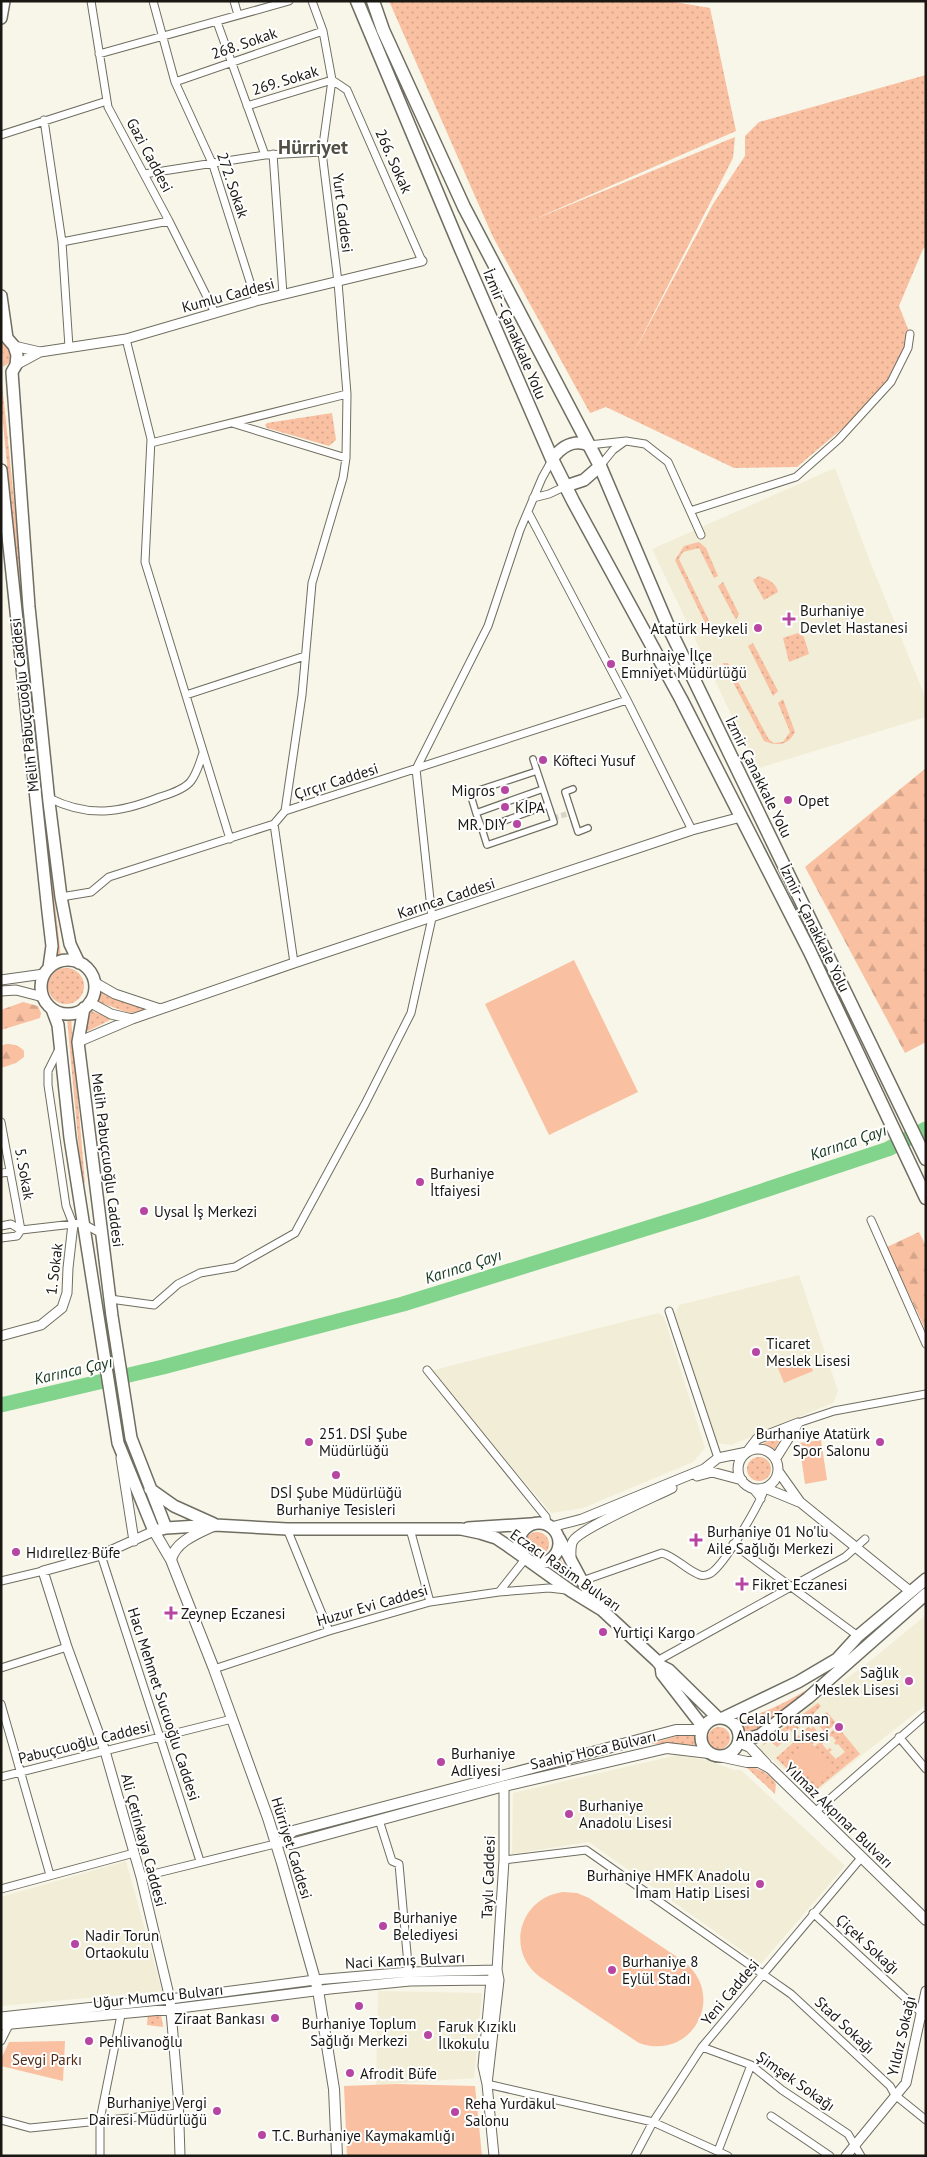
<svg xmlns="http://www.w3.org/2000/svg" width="927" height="2157" viewBox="0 0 927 2157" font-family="'PT Sans',sans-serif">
  <defs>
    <pattern id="grass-dots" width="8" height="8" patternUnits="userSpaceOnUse" patternTransform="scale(1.25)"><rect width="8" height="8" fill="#f9c0a1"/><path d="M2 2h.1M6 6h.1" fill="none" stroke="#d5a48a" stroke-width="1.8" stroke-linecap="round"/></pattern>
    <pattern id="forest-firs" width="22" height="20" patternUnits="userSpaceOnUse" patternTransform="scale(1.25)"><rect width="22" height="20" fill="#f9c0a1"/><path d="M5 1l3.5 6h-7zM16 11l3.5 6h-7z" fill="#d5a48a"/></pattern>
  </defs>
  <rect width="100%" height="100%" fill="#f8f6e8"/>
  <path fill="#f1edd7" d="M835,468L869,559L926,699V717L759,768L752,758L652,549Z
    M799,1275L838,1391L833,1403L731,1445L717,1443L675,1314L679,1305Z
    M658,1313L664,1317L705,1448L693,1462L583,1508L551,1513L430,1371Z
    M926,1615V1705L914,1714L813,1794L758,1748L764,1740L874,1658Z
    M678,1755L706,1760L734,1770H741L845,1866L761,1964L589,1842L512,1854L513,1793Z
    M126,1861L162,1991L1,2006V1897Z
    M378,1991L482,1993L474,2078L376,2085Z"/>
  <path fill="url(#grass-dots)" d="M389,1H669L710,8L736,131L528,222L735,137L733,158L632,356L713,204L745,156V136L759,122L926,75V247L923,249L899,306L910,334L891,382L849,423L797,467L734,468L606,407L590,413L493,237Z
    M2,343L12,349V361L3,367Z
    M1,383H2L44,791H41L39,769L37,766L1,403Z
    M332,413L336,440L329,446L267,428L265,425L267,423Z
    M699,542L706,548L718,576L714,578L699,548L683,552L679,559L713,629L709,631L675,560L684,546Z
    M759,576C767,579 776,582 778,592L764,600L753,580Z
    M723,582L739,614L736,620L718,586Z
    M798,633L804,637L809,654L789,662L783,638Z
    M753,643L778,691L773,696L748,646Z
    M723,663H728L768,738L773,743L783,742L790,732L778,703L783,699L795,732C788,746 777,746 764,741Z
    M48,839L61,958H58L45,840Z
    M48 986a18 18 0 1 1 36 0a18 18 0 1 1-36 0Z
    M98,989L113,998L152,1009L129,1013L93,1000Z
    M89,1010L112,1019L84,1033Z
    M67,1018H71L85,1183H82Z
    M779,1434H783L774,1451L761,1445Z
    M747 1469a12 12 0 1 1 24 0a12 12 0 1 1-24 0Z
    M525 1544a12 12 0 1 1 24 0a12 12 0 1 1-24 0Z
    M560,1558L576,1588L548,1568L557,1563Z
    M830,1674L748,1738L739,1722C774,1708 800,1697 830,1674Z
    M818,1703L821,1706L804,1724L802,1722L797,1726L799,1728L793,1733L789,1729L783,1735L786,1739L777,1747L770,1741L762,1746L766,1741Z
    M827,1712L836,1723L825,1733L818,1724L819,1719Z
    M813,1726L821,1737L813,1744L809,1741L834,1770L814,1747L823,1739L825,1741L822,1744L827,1750L830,1748L832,1750L829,1752L836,1759L845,1752L838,1744L836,1745L834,1743L836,1741L832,1736L830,1737L828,1735L837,1726L860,1754L812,1793L776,1758L794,1742L798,1735L801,1737L806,1733L804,1730L809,1727L811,1729Z
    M708 1738a11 11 0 1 1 22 0a11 11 0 1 1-22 0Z
    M694,1731L697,1745L650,1744Z
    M744,1765C757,1768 769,1772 776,1784L775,1794Z
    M148,2014H161L163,2027L147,2025Z"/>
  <path fill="url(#forest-firs)" d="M926,768V1042L905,1053L805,867Z
    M23,1002L38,1006L41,1013L40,1018L1,1030V1010Z
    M6,1044C13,1044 19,1045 24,1051V1057L16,1063L1,1068V1046Z
    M919,1232L926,1246V1331L887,1247Z"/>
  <path fill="#f9c0a1" d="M574,960L638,1092L549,1135L485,1004Z
    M806,1356L813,1371L784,1383L778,1368Z
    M821,1440L827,1480L805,1484L799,1443Z
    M810,1741L834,1770L816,1784L792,1756Z
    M563,1892L577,1893L589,1898L683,1961C728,1995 692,2062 639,2043L540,1977C505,1951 519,1898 563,1892Z
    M65,2041L63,2081L1,2066V2059L9,2042Z
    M396,2084L475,2086L482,2156H347L344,2086Z"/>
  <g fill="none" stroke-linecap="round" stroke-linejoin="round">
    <path stroke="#82d48d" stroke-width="15" d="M1,1405L163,1367L403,1304L702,1211L888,1149L926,1129"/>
    <path stroke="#d6d5c8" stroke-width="5.5" stroke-dasharray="5.5 3" stroke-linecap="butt" d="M553,818L567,814"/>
    <defs>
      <path id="pedestrian" d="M533,759L554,822L487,845L482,829L548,805
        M537,771L470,793L476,813L543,789
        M573,789L565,792L578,832L588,828
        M476,813L482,829"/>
      <path id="minor" d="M91,1L108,107L169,221L215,313
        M153,1L175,82L213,165L256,301
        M234,1L238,15
        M217,22L265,155
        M99,54L289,1
        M175,82L323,31
        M247,106L332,80L347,90L422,261
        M44,120L62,242L69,347
        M1,135L107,101
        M273,154L283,294
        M144,174L265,155L322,152
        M62,242L169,221
        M126,339L151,439L145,562L230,839
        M232,423L346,458
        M151,443L347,394
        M589,445L626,441L645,444L668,462L701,535
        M600,466L613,450L624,442
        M533,498L549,494L566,486
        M690,511L796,477L839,439L891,382L908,348L910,334
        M528,512L627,700L692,830
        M186,695L305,656
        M49,798C89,818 120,813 160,797C170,794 185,789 191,781C197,773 200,762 203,753
        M285,811L302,695L312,583L343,478L346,458L347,394L338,282L322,152L332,80L323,31L312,1
        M274,824L294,963
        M61,897L91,892L109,877L274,824L285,811L627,700
        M59,1049L48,1071V1085L66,1206L73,1224
        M1,1122L21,1230
        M1,1173L10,1172
        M871,1220L926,1344
        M1,1226L11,1224L21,1230L82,1223L102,1234
        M1,1238L17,1236L21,1230
        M110,1299L154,1305L178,1284L200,1273L235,1267L295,1233L365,1104L411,1013L432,918L416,769L488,626L520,530L542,478L552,460
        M669,1311L718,1458
        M427,1370L546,1517L547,1524
        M798,1423L834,1411L926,1394
        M752,1488L761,1499
        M287,1529L329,1631
        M410,1529L430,1602
        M733,1544L858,1636
        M101,1555L200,1861
        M1,1581L43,1571
        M582,1581L662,1553C676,1557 686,1570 700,1575C703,1576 708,1575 711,1573C725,1564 759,1505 765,1488
        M499,1592L549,1588L566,1590
        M657,1661L845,1557L865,1539
        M1,1668L67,1647
        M214,1669L329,1631L430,1602L499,1592L526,1558
        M1,1704L50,1875
        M899,1737L926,1769
        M1,1777L232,1719
        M815,1812L926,1715
        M379,1820L392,1861L399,1864L409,1976
        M504,1860L586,1850L791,1994L890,2086L895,2095L926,2120
        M141,1877L275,1844
        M1,1889L134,1853
        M813,1913L926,2017
        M1,2041L9,2025
        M702,2047L751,2065L782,2090L848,2134L861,2156
        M487,2084L653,2122L728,2156
        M771,2116L830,2156
        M1,2120L30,2128L178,2113
        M718,2151L751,2065
        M100,2156V2120L121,2015
        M635,2156L653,2122L702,2047L861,1858"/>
      <path id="tertiary" d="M14,346L40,352
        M16,365L40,352L126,339L256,301L422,261
        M1,980L44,974
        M94,982L115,994L160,1009
        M1,991L16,990L43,997
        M89,1002L111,1014L132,1019
        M78,1042L132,1019L294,963L692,830L741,817
        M1,1336L41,1325L62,1308L67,1293L68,1268L73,1224
        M738 1469a20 20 0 1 1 40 0a20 20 0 1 1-40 0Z
        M121,1458L134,1541
        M776,1458L798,1423
        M778,1471L800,1502L911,1592
        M697,1476L712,1472L742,1480
        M765,1488L799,1502
        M551,1527L582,1519L704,1469L718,1458L747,1452L757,1439L798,1423
        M154,1531L101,1555L43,1571L67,1647L105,1751L141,1877L170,1999L178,2094L180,2156
        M571,1560C571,1554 570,1546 573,1541C581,1528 654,1497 672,1488
        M493,1976L491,1980H499L497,1970L504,1860V1786
        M1,2017L170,1999L315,1980L409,1972L497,1970
        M1,2025L172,2009L330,1989L410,1981L491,1980L483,2066L487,2084
        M494,2156L487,2084L499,1980
        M846,2156L906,2083L926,1991"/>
      <path id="secondary" d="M154,1531L171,1560L214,1669L268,1818L282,1863L318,1990L334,2089L337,2156
        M171,1560C175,1542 196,1534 213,1526
        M738,1742L750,1747L766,1764
        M719,1756L747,1762H759L770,1768L926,1920
        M282,1841L293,1831L676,1730H702
        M275,1844L282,1841L291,1844L504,1786L667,1748L709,1753"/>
      <path id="primary" d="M1,18L4,1
        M1,296L7,338L14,346L17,355L16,365L12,372L29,607L49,802L61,897L70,944L79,963
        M552,459C562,446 573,439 589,445
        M1,470L48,912L52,946L49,967
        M566,486L584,480L600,466
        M41 987a27 27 0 1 1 54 0a27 27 0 1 1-54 0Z
        M84,1008L78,1042L112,1316L131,1438L166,1528
        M52,1009L58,1025L70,1138L118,1443L154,1531L166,1528L215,1525L287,1529H461L480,1533L496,1538L508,1546L571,1591L602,1610L657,1661L661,1666L662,1674L703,1727
        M150,1489L174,1506L214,1524
        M519 1543a20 20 0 1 1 40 0a20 20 0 1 1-40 0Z
        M468,1528L531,1524
        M559,1538L582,1581L599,1606
        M661,1666L669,1670L718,1718
        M701 1737a19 19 0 1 1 38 0a19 19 0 1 1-38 0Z
        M723,1718L798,1682L837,1659L858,1636L926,1579
        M739,1739H748L760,1735L808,1698L926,1594"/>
      <path id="trunk" d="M357,1L460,247L552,459L573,501L681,699L810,952L926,1198
        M373,1L383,30L464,207L600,466L668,626L926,1159"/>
    </defs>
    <use href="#pedestrian" stroke="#706e61" stroke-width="8"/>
    <use href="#minor" stroke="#706e61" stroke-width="9"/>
    <use href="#tertiary" stroke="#706e61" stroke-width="11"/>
    <use href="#secondary" stroke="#706e61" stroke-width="12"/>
    <use href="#primary" stroke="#706e61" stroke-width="14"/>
    <use href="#trunk" stroke="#706e61" stroke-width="15"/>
    <use href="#pedestrian" stroke="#fff" stroke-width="5.5"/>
    <use href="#minor" stroke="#fff" stroke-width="7"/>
    <use href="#tertiary" stroke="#fff" stroke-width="9"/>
    <use href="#secondary" stroke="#fff" stroke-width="10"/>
    <use href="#primary" stroke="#fff" stroke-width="11"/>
    <use href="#trunk" stroke="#fff" stroke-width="12"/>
  </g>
  <g fill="#b746a2" stroke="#fff" stroke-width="2">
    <path d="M786.5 611.5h5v5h5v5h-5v5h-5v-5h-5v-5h5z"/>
    <circle cx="758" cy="628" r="5"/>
    <circle cx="611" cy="664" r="5"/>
    <circle cx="543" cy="760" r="5"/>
    <circle cx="505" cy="790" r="5"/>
    <circle cx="788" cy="800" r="5"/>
    <circle cx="505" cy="807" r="5"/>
    <circle cx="517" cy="824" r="5"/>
    <circle cx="420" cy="1182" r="5"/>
    <circle cx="144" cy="1211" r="5"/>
    <circle cx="756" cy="1352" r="5"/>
    <circle cx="309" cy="1442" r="5"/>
    <circle cx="880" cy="1442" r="5"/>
    <circle cx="336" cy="1475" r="5"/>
    <path d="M693.5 1532.5h5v5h5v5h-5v5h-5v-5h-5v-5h5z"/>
    <circle cx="16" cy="1552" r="5"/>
    <path d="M739.5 1576.5h5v5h5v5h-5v5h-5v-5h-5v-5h5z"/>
    <path d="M168.5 1605.5h5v5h5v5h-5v5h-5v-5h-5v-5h5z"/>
    <circle cx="603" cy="1632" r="5"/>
    <circle cx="909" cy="1681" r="5"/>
    <circle cx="839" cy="1727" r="5"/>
    <circle cx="441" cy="1762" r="5"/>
    <circle cx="569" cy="1814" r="5"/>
    <circle cx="760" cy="1884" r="5"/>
    <circle cx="383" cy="1926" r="5"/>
    <circle cx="75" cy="1944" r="5"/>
    <circle cx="612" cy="1970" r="5"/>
    <circle cx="359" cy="2006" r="5"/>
    <circle cx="275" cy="2018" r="5"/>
    <circle cx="428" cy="2035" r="5"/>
    <circle cx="89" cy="2041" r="5"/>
    <circle cx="350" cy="2073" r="5"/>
    <circle cx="217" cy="2111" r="5"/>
    <circle cx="455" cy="2112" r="5"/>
    <circle cx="262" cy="2135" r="5"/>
  </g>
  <g text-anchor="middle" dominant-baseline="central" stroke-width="4" stroke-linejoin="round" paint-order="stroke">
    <g font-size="15" fill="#181712" stroke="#fff">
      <text transform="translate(244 43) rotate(-19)">268. Sokak</text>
      <text transform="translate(285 80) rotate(-17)">269. Sokak</text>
      <text transform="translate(150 155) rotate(62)">Gazi Caddesi</text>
      <text transform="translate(394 161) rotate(66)">266. Sokak</text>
      <text transform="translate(233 185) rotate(71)">272. Sokak</text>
      <text transform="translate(343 213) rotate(83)">Yurt Caddesi</text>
      <text transform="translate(228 295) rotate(-15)">Kumlu Caddesi</text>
      <text transform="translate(515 334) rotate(67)">İzmir - Çanakkale Yolu</text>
      <text transform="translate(24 705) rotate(-96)">Melih Pabuçcuoğlu Caddesi</text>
      <text transform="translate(759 777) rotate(64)">İzmir Çanakkale Yolu</text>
      <text transform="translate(336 781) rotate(-18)">Çırçır Caddesi</text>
      <text transform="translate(446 898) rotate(-18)">Karınca Caddesi</text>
      <text transform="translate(815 928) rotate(64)">İzmir - Çanakkale Yolu</text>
      <text transform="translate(108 1160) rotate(83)">Melih Pabuçcuoğlu Caddesi</text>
      <text transform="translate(25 1174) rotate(80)">5. Sokak</text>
      <text transform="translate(54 1269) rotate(-83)">1. Sokak</text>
      <text transform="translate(566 1570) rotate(35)">Eczacı Rasim Bulvarı</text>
      <text transform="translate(372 1605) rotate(-16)">Huzur Evi Caddesi</text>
      <text transform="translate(164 1704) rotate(72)">Hacı Mehmet Sucuoğlu Caddesi</text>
      <text transform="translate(84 1742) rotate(-14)">Pabuçcuoğlu Caddesi</text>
      <text transform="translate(593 1750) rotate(-13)">Saahip Hoca Bulvarı</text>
      <text transform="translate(839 1815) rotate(44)">Yılmaz Akpınar Bulvarı</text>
      <text transform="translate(144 1840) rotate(75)">Ali Çetinkaya Caddesi</text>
      <text transform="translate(292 1848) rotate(73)">Hürriyet Caddesi</text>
      <text transform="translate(488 1877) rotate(-88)">Taylı Caddesi</text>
      <text transform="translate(868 1944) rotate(43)">Çiçek Sokağı</text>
      <text transform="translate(405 1960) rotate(-3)">Naci Kamış Bulvarı</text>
      <text transform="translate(730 1992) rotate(-50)">Yeni Caddesi</text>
      <text transform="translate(158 1996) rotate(-6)">Uğur Mumcu Bulvarı</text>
      <text transform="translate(845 2025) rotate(43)">Stad Sokağı</text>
      <text transform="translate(901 2036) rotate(-77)">Yıldız Sokağı</text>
      <text transform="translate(796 2081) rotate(35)">Şimşek Sokağı</text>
    </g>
    <g font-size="15" fill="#181712" stroke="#fff" text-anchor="start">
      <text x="800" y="610">Burhaniye<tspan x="800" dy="17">Devlet Hastanesi</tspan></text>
      <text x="748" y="628" text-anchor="end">Atatürk Heykeli</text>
      <text x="621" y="655">Burhnaiye İlçe<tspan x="621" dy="17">Emniyet Müdürlüğü</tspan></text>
      <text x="553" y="760">Köfteci Yusuf</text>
      <text x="495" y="790" text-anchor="end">Migros</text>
      <text x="798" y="800">Opet</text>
      <text x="515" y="807">KİPA</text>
      <text x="507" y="824" text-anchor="end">MR. DIY</text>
      <text x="430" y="1173">Burhaniye<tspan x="430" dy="17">İtfaiyesi</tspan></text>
      <text x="154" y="1211">Uysal İş Merkezi</text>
      <text x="766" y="1343">Ticaret<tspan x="766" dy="17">Meslek Lisesi</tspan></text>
      <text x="319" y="1433">251. DSİ Şube<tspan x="319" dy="17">Müdürlüğü</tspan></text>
      <text x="870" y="1433" text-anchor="end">Burhaniye Atatürk<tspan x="870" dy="17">Spor Salonu</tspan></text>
      <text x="336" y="1492" text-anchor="middle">DSİ Şube Müdürlüğü<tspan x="336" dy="17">Burhaniye Tesisleri</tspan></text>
      <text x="707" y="1531">Burhaniye 01 No'lu<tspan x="707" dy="17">Aile Sağlığı Merkezi</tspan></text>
      <text x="26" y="1552">Hıdırellez Büfe</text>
      <text x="752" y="1584">Fikret Eczanesi</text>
      <text x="181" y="1613">Zeynep Eczanesi</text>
      <text x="613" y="1632">Yurtiçi Kargo</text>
      <text x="899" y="1672" text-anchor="end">Sağlık<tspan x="899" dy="17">Meslek Lisesi</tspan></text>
      <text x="829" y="1718" text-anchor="end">Celal Toraman<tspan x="829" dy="17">Anadolu Lisesi</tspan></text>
      <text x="451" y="1753">Burhaniye<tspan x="451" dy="17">Adliyesi</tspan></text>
      <text x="579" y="1805">Burhaniye<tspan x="579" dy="17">Anadolu Lisesi</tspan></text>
      <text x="750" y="1875" text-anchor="end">Burhaniye HMFK Anadolu<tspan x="750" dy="17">İmam Hatip Lisesi</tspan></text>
      <text x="393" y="1917">Burhaniye<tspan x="393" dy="17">Belediyesi</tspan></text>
      <text x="85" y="1935">Nadir Torun<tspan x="85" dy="17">Ortaokulu</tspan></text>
      <text x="622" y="1961">Burhaniye 8<tspan x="622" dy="17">Eylül Stadı</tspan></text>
      <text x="265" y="2018" text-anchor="end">Ziraat Bankası</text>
      <text x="359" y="2023" text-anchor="middle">Burhaniye Toplum<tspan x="359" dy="17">Sağlığı Merkezi</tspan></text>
      <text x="438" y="2026">Faruk Kızıklı<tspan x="438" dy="17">İlkokulu</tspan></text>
      <text x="99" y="2041">Pehlivanoğlu</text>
      <text x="360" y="2073">Afrodit Büfe</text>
      <text x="207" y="2102" text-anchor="end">Burhaniye Vergi<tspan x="207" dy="17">Dairesi Müdürlüğü</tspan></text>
      <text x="465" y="2103">Reha Yurdakul<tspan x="465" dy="17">Salonu</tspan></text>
      <text x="272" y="2135">T.C. Burhaniye Kaymakamlığı</text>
    </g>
    <g font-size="15" fill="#512c17" stroke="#fff">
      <text x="47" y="2059">Sevgi Parkı</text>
    </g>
    <g font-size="16" font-style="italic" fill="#16381c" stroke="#fff">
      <text transform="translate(848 1142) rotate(-19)">Karınca Çayı</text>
      <text transform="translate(463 1266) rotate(-18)">Karınca Çayı</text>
      <text transform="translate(73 1370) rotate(-13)">Karınca Çayı</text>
    </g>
    <g font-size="20" font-weight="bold" fill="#525044" stroke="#fff">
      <text x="313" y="147">Hürriyet</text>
    </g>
  </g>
  <rect width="927" height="2157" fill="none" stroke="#181712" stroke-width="5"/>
</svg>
